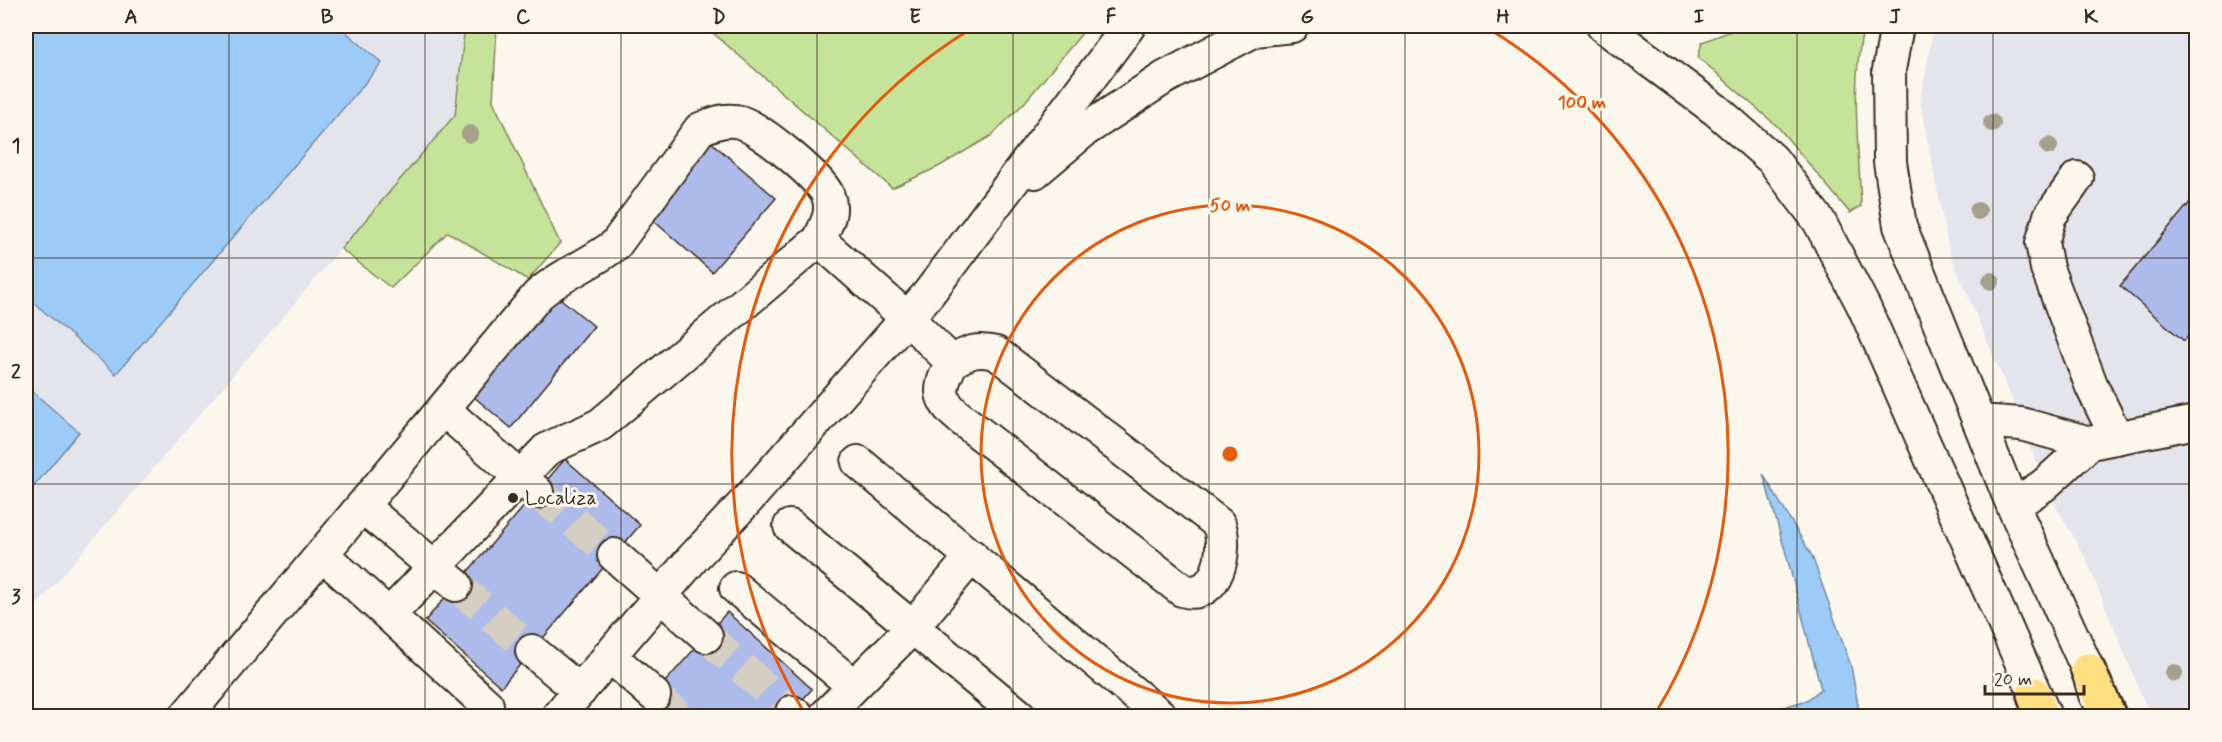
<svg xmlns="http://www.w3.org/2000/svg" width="2222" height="742" viewBox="0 0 2222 742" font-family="Mynerve,sans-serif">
  <rect width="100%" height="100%" fill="#fbf7ec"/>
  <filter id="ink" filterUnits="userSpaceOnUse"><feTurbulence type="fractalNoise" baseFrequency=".0167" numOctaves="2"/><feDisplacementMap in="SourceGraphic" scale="12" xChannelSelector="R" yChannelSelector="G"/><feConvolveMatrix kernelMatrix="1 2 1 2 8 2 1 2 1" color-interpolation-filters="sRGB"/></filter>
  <g filter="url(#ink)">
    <path fill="#e4e5ec" d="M26,26H465L455,115L26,618Z
      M1934,26H2196V716H2150L2085,557L2044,485L2016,409L1949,251L1920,102Z"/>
    <path fill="#c6e39a" stroke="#80865c" stroke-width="1.5" d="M465,26H497L493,101L560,243L528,280L448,232L391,288L341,249L455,115Z
      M705,26H1088L1025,102L991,136L938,167L892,188Z
      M1744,26H1864C1850,81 1859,149 1861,206L1850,213L1778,127L1698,57L1702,42Z"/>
    <path fill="#9ccbf8" stroke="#758ba1" stroke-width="1.5" d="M26,26H339L382,63L116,374L26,296Z
      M26,386L79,432L26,496Z
      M1763,474L1812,556L1851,666L1860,716H1754L1807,700L1821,689L1788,561Z"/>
    <path fill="#adbbeb" stroke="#3b2a1e" stroke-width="1.5" d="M711,142L776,198L712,272L647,215Z
      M2196,195V327L2184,341L2120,286Z
      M556,295L594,326L511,428L474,397Z
      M565,459L640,525L501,687L425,621Z
      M727,612L812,689L788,716H653L643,707Z"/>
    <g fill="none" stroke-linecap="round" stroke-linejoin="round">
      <path stroke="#d5cec3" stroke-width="32" stroke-dasharray="32 16" stroke-linecap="butt" d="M537,492L614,555
        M456,585L532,651
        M706,636L792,712
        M654,695L678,716"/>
      <defs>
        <path id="minor" d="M1603,26L1716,110L1772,159L1819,221L1864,307L2045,716
          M1897,26L1889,70L1890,162L1900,226L2013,506L2088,670L2095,695
          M1035,172L1085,130L1164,78L1255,30L1292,26
          M2077,178L2050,216L2042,243L2047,268L2092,387L2117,438
          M443,409L537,492
          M1979,421L2021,424L2090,443L2196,422
          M858,462L1161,716
          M362,506L456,585
          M2013,506L2044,485L2090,443
          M790,526L1020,716
          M322,554L538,295C561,274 592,264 616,244L700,129C713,124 726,118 740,122C758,127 823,179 828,196C834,212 826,225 819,240
          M614,555L706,636
          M736,588L854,686L912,628L972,556
          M389,615L546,450C564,440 583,434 601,424L819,240L907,318L952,362C968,352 977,348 996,353L1219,524C1228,549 1218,602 1182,590L960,418C936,398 939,388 952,362
          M532,651L580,691
          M609,655L654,695
          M792,712L798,716
          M186,716L322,554L487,705
          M558,716L693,558L752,495L929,293L1129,26
          M825,716L854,686"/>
        <path id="highway" d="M2088,670L2109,716
          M2034,694L2041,716"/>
      </defs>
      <use href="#minor" stroke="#3b2a1e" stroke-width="36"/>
      <use href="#highway" stroke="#3b2a1e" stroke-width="38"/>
      <use href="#minor" stroke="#fbf7ec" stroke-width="32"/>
      <use href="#highway" stroke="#ffdf80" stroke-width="33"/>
    </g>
    <g fill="#a5a08c">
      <circle cx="1992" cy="123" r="9"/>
      <circle cx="470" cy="134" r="9"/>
      <circle cx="2049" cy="146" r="9"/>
      <circle cx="1978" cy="211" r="9"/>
      <circle cx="1991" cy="281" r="9"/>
      <circle cx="2174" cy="673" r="9"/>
    </g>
  </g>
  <path fill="none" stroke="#3b2a1e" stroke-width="1.5" stroke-opacity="0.55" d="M229,26V716M425,26V716M621,26V716M817,26V716M1013,26V716M1209,26V716M1405,26V716M1601,26V716M1797,26V716M1993,26V716M26,258H2196M26,484H2196"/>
  <g fill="none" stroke="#e8590c" stroke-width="3">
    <circle cx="1230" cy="454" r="249"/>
    <path d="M805 714A498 498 0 0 1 974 27M1486 27A498 498 0 0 1 1655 714"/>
  </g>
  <circle fill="#3b2a1e" stroke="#fbf7ec" stroke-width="2" cx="513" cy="498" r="6"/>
  <g text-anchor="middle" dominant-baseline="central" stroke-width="6" stroke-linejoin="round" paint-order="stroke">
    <g font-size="20" fill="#3b2a1e" stroke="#fbf7ec" text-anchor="start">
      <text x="525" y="498">Localiza</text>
    </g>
  </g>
  <circle cx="1230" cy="454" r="9" fill="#e8590c" stroke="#fbf7ec" stroke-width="3"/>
  <g font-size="18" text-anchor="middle" font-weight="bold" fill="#e8590c" stroke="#fbf7ec" stroke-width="6" stroke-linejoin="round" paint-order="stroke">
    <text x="1582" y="108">100 m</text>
    <text x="1230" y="211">50 m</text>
  </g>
  <rect width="2222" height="742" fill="none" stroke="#fbf7ec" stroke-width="66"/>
  <path d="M1985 685v9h99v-9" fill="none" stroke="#3b2a1e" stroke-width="3"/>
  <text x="1994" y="685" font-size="18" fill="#3b2a1e" stroke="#fbf7ec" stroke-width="4.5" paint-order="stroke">20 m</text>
  <rect x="33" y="33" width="2156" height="676" fill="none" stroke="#3b2a1e" stroke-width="2"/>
  <g font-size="20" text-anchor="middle" font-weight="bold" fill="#3b2a1e">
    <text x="131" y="23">A</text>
    <text x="327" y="23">B</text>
    <text x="523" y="23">C</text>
    <text x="719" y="23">D</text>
    <text x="915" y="23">E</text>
    <text x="1111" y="23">F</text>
    <text x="1307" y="23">G</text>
    <text x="1503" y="23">H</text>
    <text x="1699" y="23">I</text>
    <text x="1895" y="23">J</text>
    <text x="2091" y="23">K</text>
    <text x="16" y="152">1</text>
    <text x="16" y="378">2</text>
    <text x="16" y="603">3</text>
  </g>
</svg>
